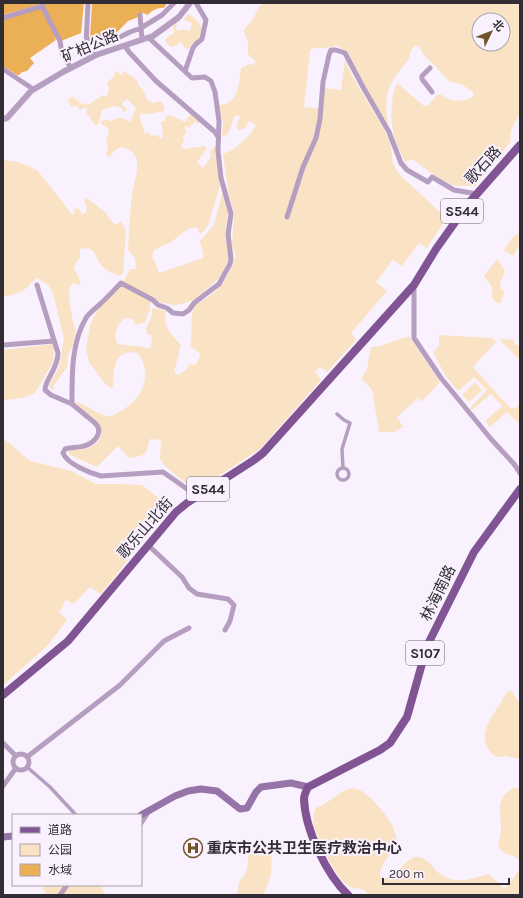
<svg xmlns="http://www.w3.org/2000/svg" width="523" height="898" viewBox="0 0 523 898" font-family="Karla,'Noto Sans SC',sans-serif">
  <rect width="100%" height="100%" fill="#f9f1fd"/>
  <path fill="#fae3c4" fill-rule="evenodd" d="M264,3H520V114C514,123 509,130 511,141L475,186H454L434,175L412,159L405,162C401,153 396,144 394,135C390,118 390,99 397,83L424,106L429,105L436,96L440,94C451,102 460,103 473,97V92L461,84L450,82L423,54L419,46H414L410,53V57C389,85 383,89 388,125L355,69L349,54L337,45L326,48H313L310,51L304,107L322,109L325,88L341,90L345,59L351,74L382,126L390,142L393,164L399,174L444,216V222L427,248L419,243L402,266L393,260L376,282L387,291L351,333L356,340L327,372L320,367L315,372L321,380L260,449L197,490H194L165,466L160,459L161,440L150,439L146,453L140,456L129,458L118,446L97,467L70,455L68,453L69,450C75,450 82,450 88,448C105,442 105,427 92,417C87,412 79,410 75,403L78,402C85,405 100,415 106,416C112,417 116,414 121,411C143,398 153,376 138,353C114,348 114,368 113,386L111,388L105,384L89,362L86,349L90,325L97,311L122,284L130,269H136L135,258L128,250C129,231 130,213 132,194C134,181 145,156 127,149C117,145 116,150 109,157L106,154C108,147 109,145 106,139L109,133L108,128L100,123L104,119L111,121C117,117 124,117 130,122L136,108L127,99L123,102L122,104L127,109L124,113L122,108L114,106L102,110L99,122L96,126L86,112L88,110L85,107L80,110L76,105L72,107L67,100L73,97L83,105L86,103L88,105L103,95L105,97L108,95L106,93L109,91L107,83L114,76V74L117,71L121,75L124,71L137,80L138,85C148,92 144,108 160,101C163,103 165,107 164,111L145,115V113L139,115L145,134L149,132L150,136L156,135L162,139L163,135L161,122L166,120L165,116L171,115L185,122L192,113L201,121L198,124L195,121L189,128L186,126L184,128L187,131L182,138L185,140L181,146L184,149L204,146L207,148L197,162L203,168L211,157L210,152L216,145L220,186L208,225L203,232L200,234L197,227L188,229L171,242L154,250L152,257L156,264L159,273L203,258C205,253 200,246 200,241L214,225L223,190L228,213L225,235L229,257L222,275L196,299L182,304L174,305L159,302L151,295L150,309L145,322L135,325L134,321L130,318L123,319C117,327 113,332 117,343C127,347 137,344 148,349L151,347L152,335H148C144,329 148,324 151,318C152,315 152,311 152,308L166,311C161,325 172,335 181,345L174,372L179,375L186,370L189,364L195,365L200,356L199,352L190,347C193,333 190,320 194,306C219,291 226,284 236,255L232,246L234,213L228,190L223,154C235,150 250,137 256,125L249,121L245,128L239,130L236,127L240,116L235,115L230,130L225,137L222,135L223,122L220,112L219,105C239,105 239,83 241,68L249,64L252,65L256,62L248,54V42L244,31C246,26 249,24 252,20C258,12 255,9 264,3ZM479,20H503V44H479Z
    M188,14C196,18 201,25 204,33L188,49L184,48L183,44L181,42L173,47H170L165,41V39L174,33L173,26L175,23H177L176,29L179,31L183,29L190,31L192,23L184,20Z
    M3,160L18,162L37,170L72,214L74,215V210L77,208L80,210L82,215L86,212L87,207L84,200L87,198L105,212L114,224H117L121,221L126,231L123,273L120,276C115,274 107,271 103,267C93,258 98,245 80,249V257L74,267C76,273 81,279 80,286L74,283C73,284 71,285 70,287C67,293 73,325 76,330L73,345L68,355L67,367L54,385V388L51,390L49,385L59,368L64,338L53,293L48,285L37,278C32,281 29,286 25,289C19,294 10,295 3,297Z
    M520,225V244L513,256L504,250L513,237L520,232L518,229Z
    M497,259L505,271L500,284L501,289L504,292L501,303H497L492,298C493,286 491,285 484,276Z
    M439,335L492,338L496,342L473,367L511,409L516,408L520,404V424L507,412L490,427L485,421L502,406L491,394L472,410L470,408L487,390L474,377L458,391L445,375L433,352L439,346Z
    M409,336L440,382L421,402L418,398L397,417L403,427L394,432H379L372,389L361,378L367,369L371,347H377Z
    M499,339L515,340L514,344L520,346V360Z
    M54,344L53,362L35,393L24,398L3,400V350Z
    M475,382L482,390L469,402L462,395Z
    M3,438L30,461L71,471L96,484H123L142,485L170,507L101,594L90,587L74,604L66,600L59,612L67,620L47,646L3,685Z
    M511,690L520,704V759L506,756L496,757C474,741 489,721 500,704C504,697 503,695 511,690Z
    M513,788H520V862C516,855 512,856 506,854C503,852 501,850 498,847C499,841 501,835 501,828C501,811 495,799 513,788Z
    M348,789C350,789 354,788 357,789C370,793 399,827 396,840C394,854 380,862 380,876L383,879C397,876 406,858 416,857C428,856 434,871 443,876C457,884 473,879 488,874L504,888L508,886L520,868V895H369L363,889C356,888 352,889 346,884C334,874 312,832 313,817C313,814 315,811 316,808C328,804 336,794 348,789Z
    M257,840H264L268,843L272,850L271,874L269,881L263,895H237L239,882L244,876L247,869L249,850Z
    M44,885H103C101,889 104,892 107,895H46L43,888Z"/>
  <path fill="#ebaf56" d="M3,3H39L37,5L3,15Z
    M45,3H84L81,33L61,41L43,6Z
    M92,3H167L164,8C159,7 151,11 148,15L143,13L136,18L128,21L113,36L106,41L93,40L90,37Z
    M41,8L56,37L55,38L56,40L30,58L34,63L27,71L22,72L19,75H17L3,66V20Z"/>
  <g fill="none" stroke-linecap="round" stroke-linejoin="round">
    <path stroke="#b69ec1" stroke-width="3.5" d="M337,414L344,420L350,423L342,449L343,468
      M337 474a6 6 0 1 1 12 0a6 6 0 1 1-12 0Z
      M27,767L50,787L76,815"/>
    <path stroke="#b69ec1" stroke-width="5" d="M43,3L42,6L60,41L62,53L71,68
      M88,3L86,45L88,50L96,55
      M140,15L142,40
      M3,18L42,6
      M149,38L192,78L205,77L211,81L215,92L219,121L218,151L221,178L231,214L228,234L231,259L230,264L219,284L194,303L189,310L183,314L173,313L167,308L158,305L153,300L121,283C114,290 107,298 99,305C95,309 89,313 86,318C71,343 72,376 72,404L95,423C104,432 95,443 84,446C78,448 71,447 65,449L63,453C67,464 90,473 101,476L163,472L197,496
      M87,40L91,39L100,43L112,41L130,32L141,28L162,15L174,3
      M125,46L129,52L156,81L215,132L218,137
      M430,68L422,76V79L432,92
      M3,69L33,89
      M185,71L193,48L196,44L202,39L206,20L196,3
      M287,217L303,167L316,138L320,119L323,82L329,55L331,50H336L345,53L363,87L389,132L401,163L407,170L428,182L432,177L454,190L477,194
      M37,285L58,353C58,369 45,379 45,390L51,395L72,404
      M414,285V338L441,378L491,439L514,464L520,473
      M3,345L54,341
      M148,545L182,577L189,588L197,594L228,599L234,605L230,621L225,630
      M3,743L16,756
      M13 762a8 8 0 1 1 16 0a8 8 0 1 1-16 0Z
      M27,757L120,685L164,641L189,628
      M3,786L16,768
      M141,823L149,811
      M60,895L67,885"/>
    <path stroke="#b69ec1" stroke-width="6" d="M3,119L7,118L31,91L63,72L96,55L153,36L179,17L190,3"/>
    <path stroke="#9774a7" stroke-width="7" d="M141,815L175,796L188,791L201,789L217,791L240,809L247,808L256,792L261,787L291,783L308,787
      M3,837L13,836"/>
    <path stroke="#815594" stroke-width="8" d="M3,695L68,641L176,512L187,503L254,460L263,453L414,285L436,249L468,204L520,145
      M348,895C326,874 305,829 304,799C304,795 306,791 308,787L380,750L390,743L407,717L427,646L474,552L520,489"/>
  </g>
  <defs>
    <symbol id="hospital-ring" viewBox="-11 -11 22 22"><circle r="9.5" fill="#f9f1fd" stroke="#715428" stroke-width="1.5"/><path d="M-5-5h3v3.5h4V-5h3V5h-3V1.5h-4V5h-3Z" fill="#715428"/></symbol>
  </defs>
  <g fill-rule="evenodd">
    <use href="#hospital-ring" x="182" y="837" width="22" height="22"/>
  </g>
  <g text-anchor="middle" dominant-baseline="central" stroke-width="4" stroke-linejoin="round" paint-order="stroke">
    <g fill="#f9f1fd" stroke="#6e6871" stroke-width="1">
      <rect x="441" y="199" width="42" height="24" rx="3"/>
      <rect x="187" y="477" width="42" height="24" rx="3"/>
      <rect x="406" y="641" width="38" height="24" rx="3"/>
    </g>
    <g font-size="14" font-weight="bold" fill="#322d35">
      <text x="462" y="211">S544</text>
      <text x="208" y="489">S544</text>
      <text x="425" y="653">S107</text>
    </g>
    <g font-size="15" fill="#322d35" stroke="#f9f1fd">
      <text transform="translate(90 46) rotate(-23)">矿柏公路</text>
      <text transform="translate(483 165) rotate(-48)">歌石路</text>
      <text transform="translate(145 528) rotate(-49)">歌乐山北街</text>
      <text transform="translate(438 593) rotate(-64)">林海南路</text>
    </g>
    <g font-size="15" font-weight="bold" fill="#322d35" stroke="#f9f1fd" text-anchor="start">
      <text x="207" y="848">重庆市公共卫生医疗救治中心</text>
    </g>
  </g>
  <rect width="523" height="898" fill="none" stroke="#322d35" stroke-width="8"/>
  <rect x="12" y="814" width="130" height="72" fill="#f9f1fd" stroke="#a9a3ad"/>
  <rect x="20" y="827" width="20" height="6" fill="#815594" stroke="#a9a3ad"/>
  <text x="48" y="834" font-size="12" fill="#322d35">道路</text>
  <rect x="20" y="844" width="20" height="12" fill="#fae3c4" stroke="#a9a3ad"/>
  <text x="48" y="854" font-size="12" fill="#322d35">公园</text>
  <rect x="20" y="864" width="20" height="12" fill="#ebaf56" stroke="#a9a3ad"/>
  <text x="48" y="874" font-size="12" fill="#322d35">水域</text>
  <g transform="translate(491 32) rotate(47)"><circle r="19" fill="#f9f1fd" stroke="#a9a3ad"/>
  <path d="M0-3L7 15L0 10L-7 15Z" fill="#715428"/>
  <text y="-6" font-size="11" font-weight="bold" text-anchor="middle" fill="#322d35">北</text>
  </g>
  <path d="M383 878v6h126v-6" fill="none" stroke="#322d35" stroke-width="2"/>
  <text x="389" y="878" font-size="12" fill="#322d35" stroke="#f9f1fd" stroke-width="3" paint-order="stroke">200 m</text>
</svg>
